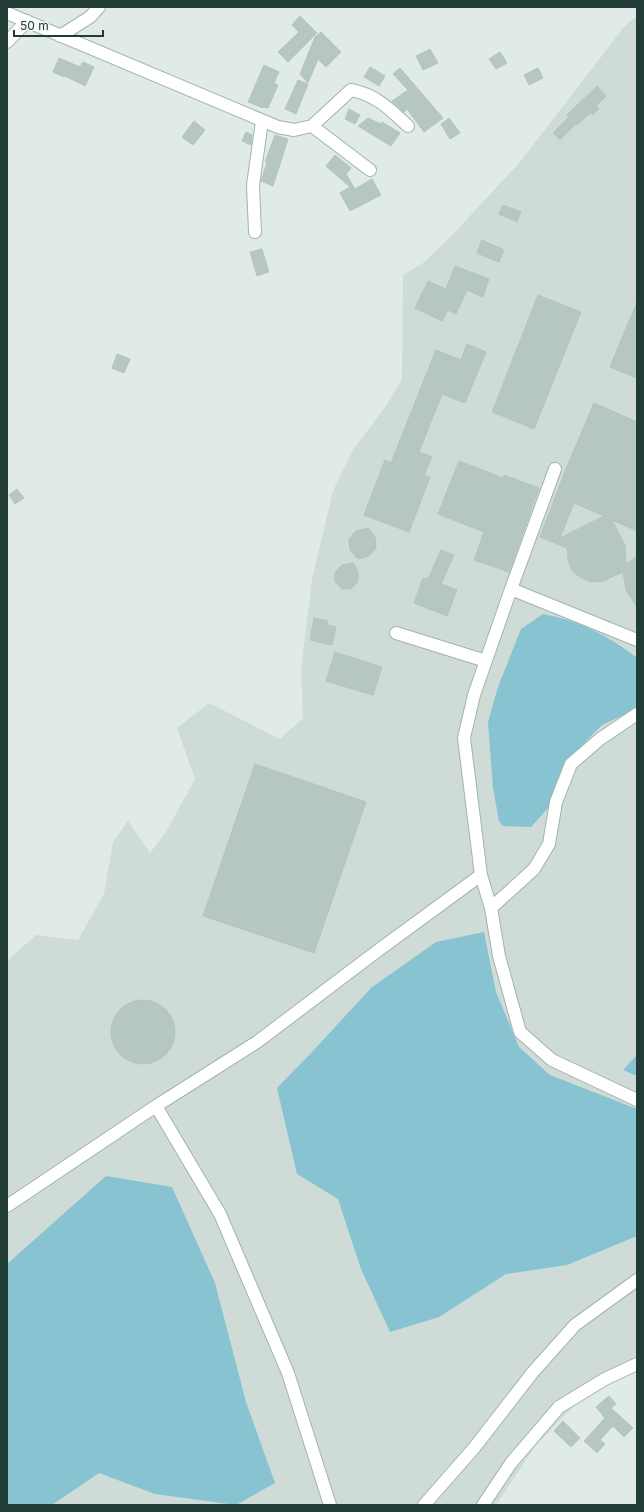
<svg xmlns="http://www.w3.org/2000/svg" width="644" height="1512" viewBox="0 0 644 1512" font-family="Inter,sans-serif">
  <rect width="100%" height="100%" fill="#e0ebe7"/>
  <path fill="#cfdbd6" d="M637,16V1370L606,1383L579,1401L536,1445L496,1505H7V961L36,935L78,940L104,894L113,842L128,821L150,853L166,832L195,779L177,728L209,703L280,739L303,718L301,670L312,579L333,491L353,450L386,406L402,379L403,275L423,263L456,231L520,162L624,27Z"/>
  <path fill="#87c3d1" d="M543,614C578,620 609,636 637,658V706L624,715L602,725L587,740L565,769L549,807L531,827L503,826L499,821L493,788L488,722L498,687L521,629Z
    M484,932L496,992L519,1047L550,1075L637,1109V1236L567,1265L506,1274L439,1317L390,1332L361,1269L338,1199L297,1174L277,1088L313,1051L371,988L436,942Z
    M637,1055V1076L623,1070Z
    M106,1176L172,1187L215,1283L246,1402L275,1483L236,1505L155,1494L99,1473L52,1505H7V1264Z"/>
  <path fill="#b6c6c0" stroke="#b3c5be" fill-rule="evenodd" d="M300,16L317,33L288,62L278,52L299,32L292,25Z
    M321,32L341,52L326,67L318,59L308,83L300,74L315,37Z
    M430,49L438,63L423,70L416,56Z
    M500,52L507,63L496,69L489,59Z
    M59,58L80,67L83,62L94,67L85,86L65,76L64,77L53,72Z
    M264,65L279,72L274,83L278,85L268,108L264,107L263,108L248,102Z
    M370,67L385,76L379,86L364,77Z
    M400,68L443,118L424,132L407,109L404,112L392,101L408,90L393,74Z
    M538,68L543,78L529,85L524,75Z
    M298,80L308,84L296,114L285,109Z
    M597,86L606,96L596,106L599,109L593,115L590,113L577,125L576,124L560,140L553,133L569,117L567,115Z
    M349,109L360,115L355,124L345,119Z
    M368,118L381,124L382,122L400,133L391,146L358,126Z
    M449,118L460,133L450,139L441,124Z
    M194,121L205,130L193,145L182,137Z
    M246,132L252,135L251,145L242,141Z
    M275,135L288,139L273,186L261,181L267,163L265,162Z
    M335,155L351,168L346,174L355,189L372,179L381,195L350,211L340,193L350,187L326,166Z
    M503,205L521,212L517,222L499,214Z
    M482,240L504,250L499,262L477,253Z
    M262,249L269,272L257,276L250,252Z
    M455,266L489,279L483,297L467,290L456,314L448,310L442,321L415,308L428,281L446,289Z
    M538,295L581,312L534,429L492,412Z
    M637,302V378L610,367Z
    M467,344L486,352L465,403L442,394L419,452L432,457L424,475L430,477L409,532L364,515L385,460L391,463L436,350L461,360Z
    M117,354L130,359L124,373L112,368Z
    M594,403L637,422V531L612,520L625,545L626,564L637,556V607L626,590L623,572L603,581L592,582L581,578L572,571L568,560L567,548L540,537L566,469ZM574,503L604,516L560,538Z
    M459,461L503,478L504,475L539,488L509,572L474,560L484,532L438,514Z
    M17,489L24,498L15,504L9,495Z
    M368,528L375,537L376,548L369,556L358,559L350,550L349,539L356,531Z
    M441,550L454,555L441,584L457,590L447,616L414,603L423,578L428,579Z
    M353,563L358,572V582L351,589H342L335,582V572L342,565Z
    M314,618L328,621L327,625L336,627L332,645L310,640Z
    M335,652L382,667L373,695L326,681Z
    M255,764L366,802L314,953L203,916Z
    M111 1032a32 32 0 1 1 64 0a32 32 0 1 1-64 0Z
    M609,1396L616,1404L611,1408L633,1428L624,1437L613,1426L600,1440L605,1444L597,1453L584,1441L605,1418L596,1407Z
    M563,1421L580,1438L571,1447L554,1431Z"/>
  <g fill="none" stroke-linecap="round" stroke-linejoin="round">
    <defs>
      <path id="minor" d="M7,13L278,127L294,130L312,126L351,90C375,94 391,110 408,126
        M60,36L90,17L99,7
        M7,42L27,21
        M312,126L370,170
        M255,232L253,185L262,121
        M511,589L555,469
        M396,633L486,661
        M481,875L491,908L499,956L520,1032L552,1060L637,1100
        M491,908L534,869L549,844L556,802L571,764L600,739L637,714
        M156,1106L220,1214L288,1373L330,1505
        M7,1206L156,1106L257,1042L376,952L481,875L464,738L474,695L511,589L637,640
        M424,1505L474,1448L533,1372L575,1325L637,1280
        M483,1505L511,1463L559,1407L605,1379L637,1364"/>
    </defs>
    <use href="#minor" stroke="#a3b3ae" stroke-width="14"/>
    <use href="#minor" stroke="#fff" stroke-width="12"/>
  </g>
  <rect width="644" height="1512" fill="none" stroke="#213c36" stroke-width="16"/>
  <path d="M14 30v6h89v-6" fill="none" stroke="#213c36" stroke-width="2"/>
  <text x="20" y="30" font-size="12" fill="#213c36" stroke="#f1f8f5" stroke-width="3" paint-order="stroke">50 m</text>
</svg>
